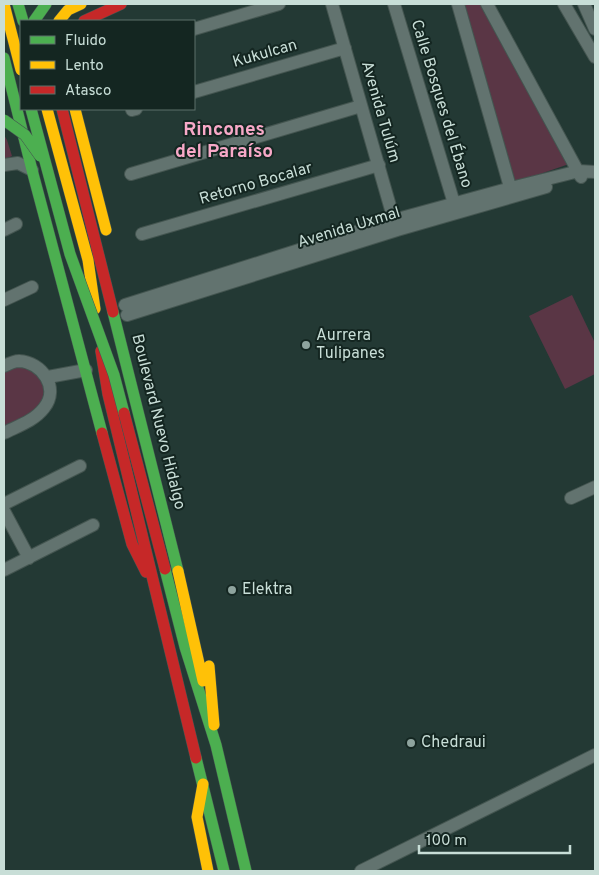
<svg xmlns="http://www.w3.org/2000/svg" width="599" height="875" viewBox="0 0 599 875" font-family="Overpass,sans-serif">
  <rect width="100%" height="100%" fill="#233934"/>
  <path fill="#5a3645" d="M461,4H480L569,164L514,183Z
    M4,135L7,140L12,156L4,160Z
    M572,295L595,343V374L565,389L529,316Z
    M17,361L41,369L46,407L4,433V366Z"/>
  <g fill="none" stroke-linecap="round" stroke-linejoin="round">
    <defs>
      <path id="street" d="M332,4L396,227
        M394,4L456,210
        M458,4L512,194
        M487,4L581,177
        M564,4L595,57
        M584,4L595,29
        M194,29L279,4
        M194,92L345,48
        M132,110L136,109
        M4,165L18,163L32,170
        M131,174L361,106
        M4,230L16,224
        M142,234L379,165
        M4,300L32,287
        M125,305L394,220L511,188L579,171L595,172
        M127,315L397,230L546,187
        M4,366C8,364 14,361 19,361C42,362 60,388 44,408C34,421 18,426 4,433
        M48,377L86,370
        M571,498L595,487
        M4,504L80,466
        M4,511L29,558
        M4,570L93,525
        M361,871L595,755"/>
      <path id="fast" d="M18,4L23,21
        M34,21L46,4
        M4,58L32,170L102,433
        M113,312L178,571
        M165,569L185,647L216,745L246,871
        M196,758L224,871"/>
      <path id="slow" d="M59,21L68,10L81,4
        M47,109L88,260L95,309
        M75,109L106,230
        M178,571L203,681
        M209,666L214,725
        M203,784L197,817L208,871"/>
      <path id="jam" d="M84,21L121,4
        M62,109L113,312
        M101,351L108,394L196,758
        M102,433L132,544L146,572"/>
    </defs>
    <use href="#street" stroke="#445550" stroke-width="14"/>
    <use href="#fast" stroke="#445550" stroke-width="12"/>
    <use href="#slow" stroke="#445550" stroke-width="12"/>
    <use href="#jam" stroke="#445550" stroke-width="12"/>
    <use href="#street" stroke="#62736f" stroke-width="12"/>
    <use href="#fast" stroke="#4caf50" stroke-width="11"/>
    <use href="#slow" stroke="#ffc107" stroke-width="11"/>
    <use href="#jam" stroke="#c62828" stroke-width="11"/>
    <defs>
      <path id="fast-bridge" d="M31,109L70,254L114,375L124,413
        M4,120L25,135L40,156"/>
      <path id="slow-bridge" d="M4,4L21,70"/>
      <path id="jam-bridge" d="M124,413L165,569"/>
    </defs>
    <use href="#fast-bridge" stroke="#445550" stroke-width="12" stroke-linecap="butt"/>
    <use href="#slow-bridge" stroke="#445550" stroke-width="12" stroke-linecap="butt"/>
    <use href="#jam-bridge" stroke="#445550" stroke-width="12" stroke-linecap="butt"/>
    <use href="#fast-bridge" stroke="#4caf50" stroke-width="11"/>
    <use href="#slow-bridge" stroke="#ffc107" stroke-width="11"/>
    <use href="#jam-bridge" stroke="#c62828" stroke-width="11"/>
  </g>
  <g fill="#8ea49e" stroke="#142621" stroke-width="2">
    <circle cx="306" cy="345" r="5"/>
    <circle cx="232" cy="590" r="5"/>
    <circle cx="411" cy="743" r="5"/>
  </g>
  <g text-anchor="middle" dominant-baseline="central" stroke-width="4" stroke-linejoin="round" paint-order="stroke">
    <g font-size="16" fill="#c8ded7" stroke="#142621">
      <text transform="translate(265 54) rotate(-16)">Kukulcan</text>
      <text transform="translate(441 104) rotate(73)">Calle Bosques del Ébano</text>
      <text transform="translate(380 112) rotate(74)">Avenida Tulúm</text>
      <text transform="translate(256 184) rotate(-16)">Retorno Bocalar</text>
      <text transform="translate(349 228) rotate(-17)">Avenida Uxmal</text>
      <text transform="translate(158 422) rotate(76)">Boulevard Nuevo Hidalgo</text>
    </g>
    <g font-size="16" fill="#c8ded7" stroke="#142621" text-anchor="start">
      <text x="316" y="336">Aurrera<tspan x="316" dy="18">Tulipanes</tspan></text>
      <text x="242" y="590">Elektra</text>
      <text x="421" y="743">Chedraui</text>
    </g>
    <g font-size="19" font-weight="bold" fill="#f8a9c8" stroke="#142621">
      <text x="224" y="130">Rincones<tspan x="224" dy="22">del Paraíso</tspan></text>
    </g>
  </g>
  <rect width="599" height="875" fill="none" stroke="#c8ded7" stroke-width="10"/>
  <rect x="20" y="20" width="175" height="90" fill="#142621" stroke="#5c706a"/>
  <rect x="30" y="36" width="25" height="8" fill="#4caf50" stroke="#5c706a"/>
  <text x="65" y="45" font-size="15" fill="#c8ded7">Fluido</text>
  <rect x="30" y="61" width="25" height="8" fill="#ffc107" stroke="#5c706a"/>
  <text x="65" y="70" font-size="15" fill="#c8ded7">Lento</text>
  <rect x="30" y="86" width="25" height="8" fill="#c62828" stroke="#5c706a"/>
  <text x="65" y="95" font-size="15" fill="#c8ded7">Atasco</text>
  <path d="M419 845v8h151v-8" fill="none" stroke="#c8ded7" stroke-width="2.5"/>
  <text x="426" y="845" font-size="15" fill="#c8ded7" stroke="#142621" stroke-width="4" paint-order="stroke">100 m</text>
</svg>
